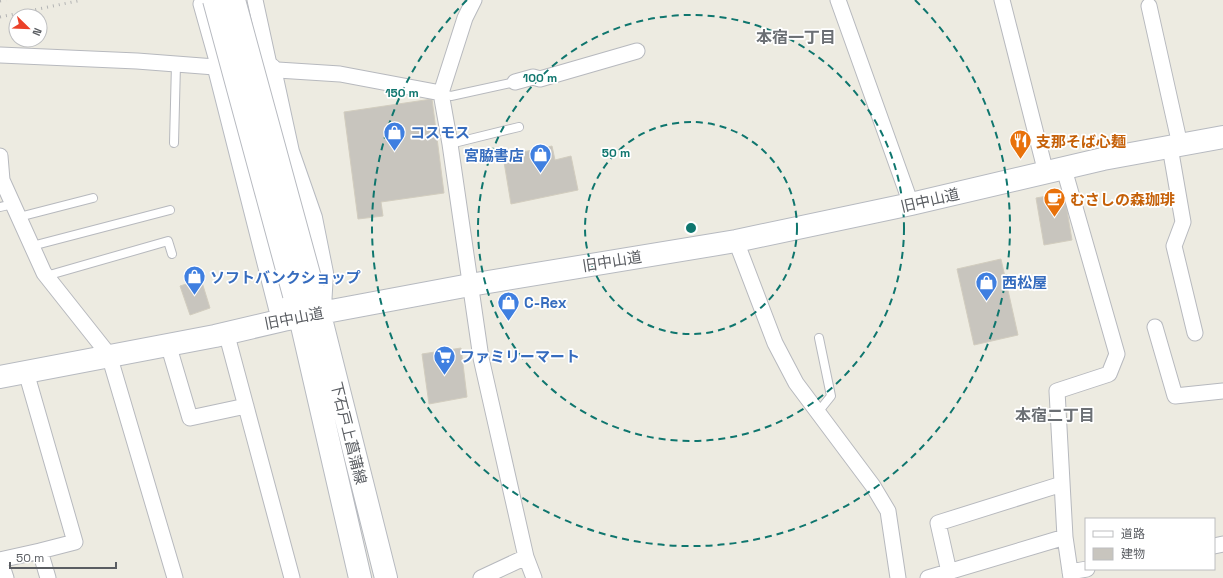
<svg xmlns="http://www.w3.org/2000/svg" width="1223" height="578" viewBox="0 0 1223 578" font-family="'Space Grotesk','Noto Sans JP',sans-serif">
  <rect width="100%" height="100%" fill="#edebe1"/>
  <path fill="#c8c5be" stroke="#d2cdbf" d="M432,99L444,193L381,202L383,216L358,219L344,112Z
    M552,146L555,160L571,156L578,190L511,204L503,156Z
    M1064,193L1072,240L1044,245L1036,198Z
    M1001,259L1018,335L974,345L957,269Z
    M201,279L210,308L190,315L180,286Z
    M461,348L467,397L429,404L422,354Z"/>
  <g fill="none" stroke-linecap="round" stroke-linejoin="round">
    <defs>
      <path id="service" d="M441,93L451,96L515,82
        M174,143L176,64
        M450,144L519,127
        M0,207L13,204
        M19,217L93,198
        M32,246L170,210
        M46,276L168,241L172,254
        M819,411L831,396L819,338"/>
      <path id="minor" d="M255,0L270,69
        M474,0L465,18L441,93L450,144L481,358L526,557L534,578
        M838,0L911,204
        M1002,0L1046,173
        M1149,6L1180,145
        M0,55L137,61L228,68
        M219,68L201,4L219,0
        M262,69L340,74L441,93
        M515,82L533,77L540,79L637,51
        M1170,147L1183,222L1174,246L1195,333
        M0,156L2,180L44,273L109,355L175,578
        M1064,169L1117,354L1109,374L1057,391L1065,537L1071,578
        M736,241L775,343L796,383L873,486L888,511L898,578
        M1155,327L1175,396L1223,391
        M226,332L292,578
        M168,344L190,418L246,406
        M26,372L75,542L40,551L48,578
        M1214,546L1223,544
        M0,560L40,551
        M0,560L6,578
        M949,572L938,523L1062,484
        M1070,572L1087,569
        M481,578L526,557
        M928,578L1065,537"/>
      <path id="secondary" d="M219,68L283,320
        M270,69L288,152L311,218L322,273L320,307
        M316,299L386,578
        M297,304L360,578
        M0,377L215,336L283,320L470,285L736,241L911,204L1103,159L1223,137"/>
    </defs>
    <use href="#service" stroke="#b7b9be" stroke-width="10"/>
    <use href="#minor" stroke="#b7b9be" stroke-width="17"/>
    <use href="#secondary" stroke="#b7bac0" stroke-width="24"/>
    <use href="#service" stroke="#fff" stroke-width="8"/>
    <use href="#minor" stroke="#fff" stroke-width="15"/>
    <use href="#secondary" stroke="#fff" stroke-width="22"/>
    <path stroke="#b3b4b4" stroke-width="3" stroke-dasharray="1 5" stroke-linecap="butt" d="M0,1L6,0
      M0,17L82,0"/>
    <defs>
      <path id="secondary-bridge" d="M214,0L294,295
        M234,0L313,289"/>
    </defs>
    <use href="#secondary-bridge" stroke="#b7bac0" stroke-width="24" stroke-linecap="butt"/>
    <use href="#secondary-bridge" stroke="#fff" stroke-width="22"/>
  </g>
  <g fill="none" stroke="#0f766e" stroke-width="2" stroke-dasharray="7 5">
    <circle cx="691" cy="228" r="106"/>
    <circle cx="691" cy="228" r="213"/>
    <path d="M915 0A319 319 0 1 1 467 0"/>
  </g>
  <defs>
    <symbol id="shop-pin" viewBox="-11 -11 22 30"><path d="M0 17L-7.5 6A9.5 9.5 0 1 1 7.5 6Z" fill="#3f7fe0" stroke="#fff"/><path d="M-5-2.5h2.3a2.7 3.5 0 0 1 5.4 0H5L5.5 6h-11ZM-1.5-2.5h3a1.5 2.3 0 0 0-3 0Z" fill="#fff"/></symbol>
    <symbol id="restaurant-pin" viewBox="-11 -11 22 30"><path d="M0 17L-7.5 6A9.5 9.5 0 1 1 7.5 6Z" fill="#e8710a" stroke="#fff"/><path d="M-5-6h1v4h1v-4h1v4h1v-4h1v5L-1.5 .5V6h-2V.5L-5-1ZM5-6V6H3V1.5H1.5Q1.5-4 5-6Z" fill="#fff"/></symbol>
    <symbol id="cafe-pin" viewBox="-11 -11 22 30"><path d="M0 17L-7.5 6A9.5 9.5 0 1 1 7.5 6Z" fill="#e8710a" stroke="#fff"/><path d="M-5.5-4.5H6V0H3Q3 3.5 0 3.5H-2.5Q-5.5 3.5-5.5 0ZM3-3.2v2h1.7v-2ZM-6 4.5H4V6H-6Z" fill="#fff"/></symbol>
    <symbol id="supermarket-pin" viewBox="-11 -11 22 30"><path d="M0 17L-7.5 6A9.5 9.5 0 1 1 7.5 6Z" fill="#3f7fe0" stroke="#fff"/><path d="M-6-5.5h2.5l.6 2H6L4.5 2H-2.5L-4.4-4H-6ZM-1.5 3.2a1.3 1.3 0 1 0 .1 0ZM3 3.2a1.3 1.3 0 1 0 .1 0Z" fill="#fff"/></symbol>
  </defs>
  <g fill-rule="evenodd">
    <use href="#shop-pin" x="382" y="120" width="25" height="34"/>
    <use href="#restaurant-pin" x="1008" y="128" width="25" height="34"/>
    <use href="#shop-pin" x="528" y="142" width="25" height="34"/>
    <use href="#cafe-pin" x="1042" y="186" width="25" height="34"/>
    <use href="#shop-pin" x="182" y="264" width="25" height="34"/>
    <use href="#shop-pin" x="974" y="270" width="25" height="34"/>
    <use href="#shop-pin" x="496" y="290" width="25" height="34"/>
    <use href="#supermarket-pin" x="432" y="344" width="25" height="34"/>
  </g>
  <g text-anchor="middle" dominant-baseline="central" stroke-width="3.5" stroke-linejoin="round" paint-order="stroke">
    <g font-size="15" font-weight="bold" fill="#366cbe" stroke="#fff" text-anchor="start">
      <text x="410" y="132">コスモス</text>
      <text x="524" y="155" text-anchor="end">宮脇書店</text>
      <text x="210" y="277">ソフトバンクショップ</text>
      <text x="1002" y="282">西松屋</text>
      <text x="524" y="302">C-Rex</text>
      <text x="460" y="356">ファミリーマート</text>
    </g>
    <g font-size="15" font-weight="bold" fill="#c56008" stroke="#fff" text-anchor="start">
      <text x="1036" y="141">支那そば心麺</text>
      <text x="1070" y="199">むさしの森珈琲</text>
    </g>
    <g font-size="15" fill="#5a5d62" stroke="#fff">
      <text transform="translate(930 200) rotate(-13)">旧中山道</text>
      <text transform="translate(612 261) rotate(-9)">旧中山道</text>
      <text transform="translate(294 318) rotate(-11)">旧中山道</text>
      <text transform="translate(349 433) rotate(76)">下石戸上菖蒲線</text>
    </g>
    <g font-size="16" font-weight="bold" fill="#6b6f74" stroke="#fff">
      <text x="796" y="37">本宿一丁目</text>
      <text x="1055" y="415">本宿二丁目</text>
    </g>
  </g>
  <circle cx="691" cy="228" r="6" fill="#0f766e" stroke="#fff" stroke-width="2"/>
  <g font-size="12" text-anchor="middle" font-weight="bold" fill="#0f766e" stroke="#fff" stroke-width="3.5" stroke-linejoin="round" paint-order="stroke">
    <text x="540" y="82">100 m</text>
    <text x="402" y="97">150 m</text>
    <text x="616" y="157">50 m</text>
  </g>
  <rect x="1085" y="518" width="130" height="52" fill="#ffffff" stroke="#bdbec0"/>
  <rect x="1093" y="531" width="20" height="6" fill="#ffffff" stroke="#bdbec0"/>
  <text x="1121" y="538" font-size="12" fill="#5a5d62">道路</text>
  <rect x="1093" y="548" width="20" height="12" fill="#c8c5be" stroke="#bdbec0"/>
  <text x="1121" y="558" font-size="12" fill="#5a5d62">建物</text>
  <g transform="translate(28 28) rotate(113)"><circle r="19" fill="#ffffff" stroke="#bdbec0"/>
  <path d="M0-3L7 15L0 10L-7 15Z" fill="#eb4129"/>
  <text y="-6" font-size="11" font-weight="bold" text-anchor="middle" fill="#5a5d62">N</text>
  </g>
  <path d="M10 562v6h106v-6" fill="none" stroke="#5a5d62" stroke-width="2"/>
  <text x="16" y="562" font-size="12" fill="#5a5d62" stroke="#ffffff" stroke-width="3" paint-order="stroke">50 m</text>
</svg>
